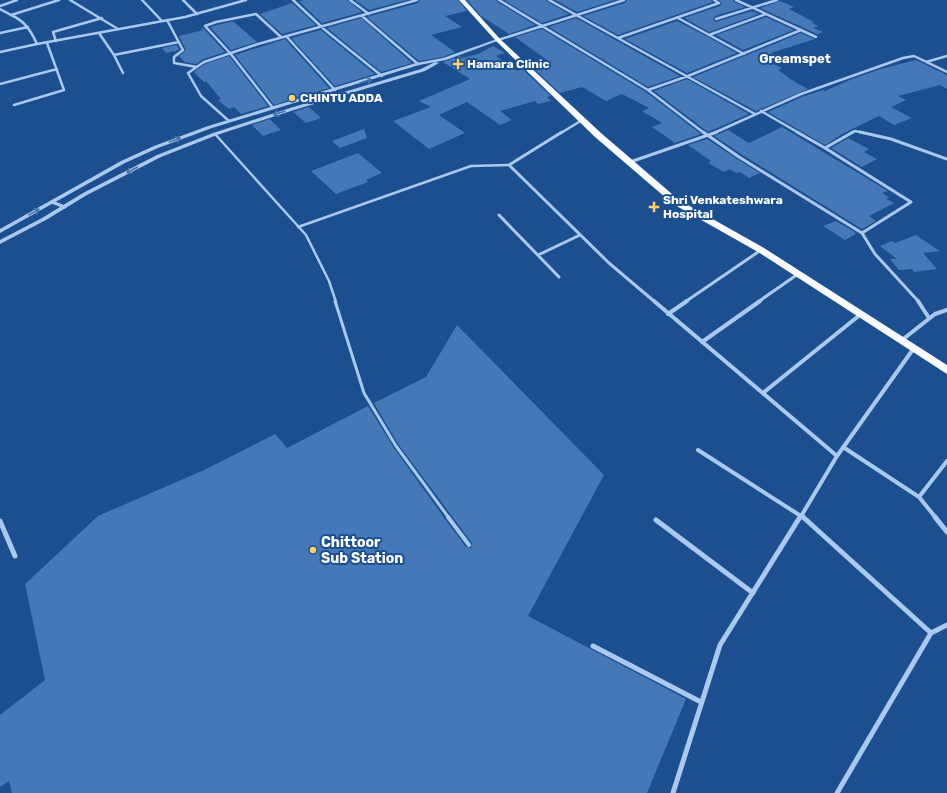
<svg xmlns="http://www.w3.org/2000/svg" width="947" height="793" viewBox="0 0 947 793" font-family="Rubik,sans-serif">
  <rect width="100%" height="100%" fill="#1b4f8f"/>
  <path fill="#4478b7" d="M304,0H347L362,12L322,23L299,1Z
    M355,0H407L369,10Z
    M420,0H458L467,11L445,16L462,27L431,35L455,52L443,57L419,61L367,17L418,3Z
    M467,0H496L498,2L535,25L509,34L481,16Z
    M504,0H546L548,2L569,14L542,23Z
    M555,0H615L577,12Z
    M627,0H711L713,2L618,35L583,16L625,3Z
    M719,0H733L735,2L745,7L715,16L713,19L715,22L752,11L759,14L709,32L684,18L720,6L722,3Z
    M780,1L794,7L789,9L814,22L812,23L818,26L813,28L823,32L817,34L760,8Z
    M292,3L316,25L282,34L260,14Z
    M766,17L794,30L743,50L716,35Z
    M361,18L412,63L381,72L327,28Z
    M576,18L680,76L648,87L549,27Z
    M233,21L257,42L231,50L210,27Z
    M677,21L708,37L737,53L687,73L625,39Z
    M201,28H203L225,52L203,59L196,64L185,62L179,56L186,50L179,36L203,30Z
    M542,29L646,92L701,134L675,143L652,127L662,123L642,111L649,108L622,94L606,101L582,87L560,93L531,66L547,60L515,37Z
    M321,30L323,32L375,74L335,86L291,38Z
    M801,33L815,39L771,53L775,55L765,60L782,68L778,70L795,82L808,89L756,111L693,77Z
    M285,39L329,88L274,105L235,55Z
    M177,45L179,49L175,52L174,51L166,53L162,48Z
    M493,46L505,53L496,56L517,71L522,69L551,96L547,97L551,101L538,104L535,101L500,111L512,120L500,125L467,102L439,115L465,133L429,149L393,121L431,107L419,101L470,79L443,62L460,56L462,58L478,54Z
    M229,56L268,106L241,114L234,107L229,109L218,100L221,99L206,81L204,82L194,72L205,64Z
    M916,60L947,75V89L940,85L898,96L906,100L891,107L912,118L894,125L879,116L840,135H841L825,145L768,112L802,97L823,90L825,91L852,79L881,69Z
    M687,79L749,114L708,132L654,91Z
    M309,107L321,118L306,123L293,112Z
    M270,119L281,130L263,136L252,125Z
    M782,127L888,191L882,193L889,197L886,199L894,203L869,216L876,221L862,229L741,154L714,136L728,130L749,143Z
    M364,129L367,138L340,148L332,141Z
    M848,138L869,149L864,152L877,159L862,167L831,148Z
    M707,139L737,159L760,173L749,178L740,172L736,173L730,169L724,172L708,163L711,161L688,145Z
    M358,153L382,173L366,180L368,182L336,194L311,171Z
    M836,221L855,232L854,233L856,234L845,240L823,226Z
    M916,235L940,251L923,253L937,269L914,272L912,269L899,270L890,259H897L880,246L892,241L895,243Z
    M457,325L604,475L528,616L686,699L647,793H12L9,781L0,787V715L45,680L25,584L98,516L204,470L275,434L287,448L368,406L394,448L445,519L466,547L471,548L472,543L398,444L374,403L426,377Z"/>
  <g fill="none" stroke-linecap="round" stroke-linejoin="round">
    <path stroke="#a9c9ee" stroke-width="2.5" d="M215,134L306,235L329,281L336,302
      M298,227L471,166L509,165"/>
    <path stroke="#a9c9ee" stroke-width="3" d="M335,301L364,393L396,446L449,518"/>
    <path stroke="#a9c9ee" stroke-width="4" d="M448,517L469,545"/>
    <path stroke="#a9c9ee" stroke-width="2.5" d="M70,0L118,29
      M142,0L162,21
      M183,0L197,14
      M293,0L325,30L382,76
      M350,0L369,14
      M499,0L648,90L704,133
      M549,0L755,114
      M736,0L816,37
      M0,6L17,0
      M0,9L11,15L59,0
      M11,15C25,21 31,31 37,44L185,17L246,0
      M362,16L418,64
      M678,18L744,54
      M716,19L777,0
      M167,20L183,50L174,57V63L197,67
      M0,33L28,27
      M99,33L114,55L179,42
      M709,35L766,14
      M286,36L335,90
      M618,38L719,3L714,0
      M498,40L624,0
      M56,41L53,32L102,18
      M0,52L37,44
      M114,55L123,73
      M926,62L947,56
      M0,84L57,69
      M648,90L688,76L801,30
      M14,105L64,90L47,43
      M273,108L230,53L205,26L216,22L256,14L281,37
      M761,111L799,133
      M229,121L201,96L188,73L204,62L258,44L417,0
      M561,133L582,120
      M714,133L801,94L903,58L914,56L947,72
      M851,133L855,131L864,133"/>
    <path stroke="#a9c9ee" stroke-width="3" d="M562,132L509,165L609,263L655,302
      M703,132L739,157L862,233L875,254L919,302
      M797,132L825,148L853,132
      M860,132L891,139L947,159
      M825,148L911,202L862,233
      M630,162L717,132
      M52,202L65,207
      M499,215L559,277
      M538,255L580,235
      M685,302L761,250
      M758,302L798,274"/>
    <path stroke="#a9c9ee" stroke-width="4" d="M654,301L837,456L914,348
      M918,301L929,318
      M668,314L687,301
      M902,340L935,314L947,310
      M702,342L760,301
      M763,393L861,314
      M843,447L919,497L936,518
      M698,450L804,518
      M919,497L947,461
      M800,518L837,456"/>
    <path stroke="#a9c9ee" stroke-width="5" d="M803,517L931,633L947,625
      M935,517L947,532
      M656,520L753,593
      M0,521L15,556
      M593,646L701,702
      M673,793L720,645L800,517
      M837,793L931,633"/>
    <path fill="#a9c9ee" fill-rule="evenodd" d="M497,39L500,40L446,60L419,65L212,128L158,148L125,163L0,233V229L121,161L154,146L208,126L416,63L443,58Z
      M435,62L439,63L425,71L294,110L217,135L161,157L87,195L46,220L0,244V240L42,218L83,193L157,155L213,133L290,108L421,69Z"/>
    <path fill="#f8faff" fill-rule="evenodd" d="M459,0H465L500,39L601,133L679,200L764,248L947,365V374L758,252L673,204L595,137L496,41Z"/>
  </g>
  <defs><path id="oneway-shaft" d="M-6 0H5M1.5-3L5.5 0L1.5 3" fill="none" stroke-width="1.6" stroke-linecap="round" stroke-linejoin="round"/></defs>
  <g stroke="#4674ac">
    <use href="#oneway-shaft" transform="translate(366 81) rotate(-17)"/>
    <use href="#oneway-shaft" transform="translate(279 113) rotate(162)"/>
    <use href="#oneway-shaft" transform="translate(175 140) rotate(-20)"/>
    <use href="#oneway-shaft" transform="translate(132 170) rotate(153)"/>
    <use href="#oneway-shaft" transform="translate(34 212) rotate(-29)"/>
  </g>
  <g fill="#ffd166" stroke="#1b4f8f" stroke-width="1.5">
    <path d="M456 58h4v4h4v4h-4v4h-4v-4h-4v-4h4z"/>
    <circle cx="292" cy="98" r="4"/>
    <path d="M652 201h4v4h4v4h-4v4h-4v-4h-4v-4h4z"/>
    <circle cx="313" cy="550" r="4"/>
  </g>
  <g text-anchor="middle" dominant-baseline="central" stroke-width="4" stroke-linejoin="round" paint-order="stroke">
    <g font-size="12" font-weight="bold" fill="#fff" stroke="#1b4f8f" text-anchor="start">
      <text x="467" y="64">Hamara Clinic</text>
      <text x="300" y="98">CHINTU ADDA</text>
      <text x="663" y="200">Shri Venkateshwara<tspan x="663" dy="14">Hospital</tspan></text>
    </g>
    <g font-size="13" font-weight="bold" fill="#fff" stroke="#1b4f8f">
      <text x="795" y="58">Greamspet</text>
    </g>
    <g font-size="14" font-weight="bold" fill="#fff" stroke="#1b4f8f" text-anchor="start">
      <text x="321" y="542">Chittoor<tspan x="321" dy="16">Sub Station</tspan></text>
    </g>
  </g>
</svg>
